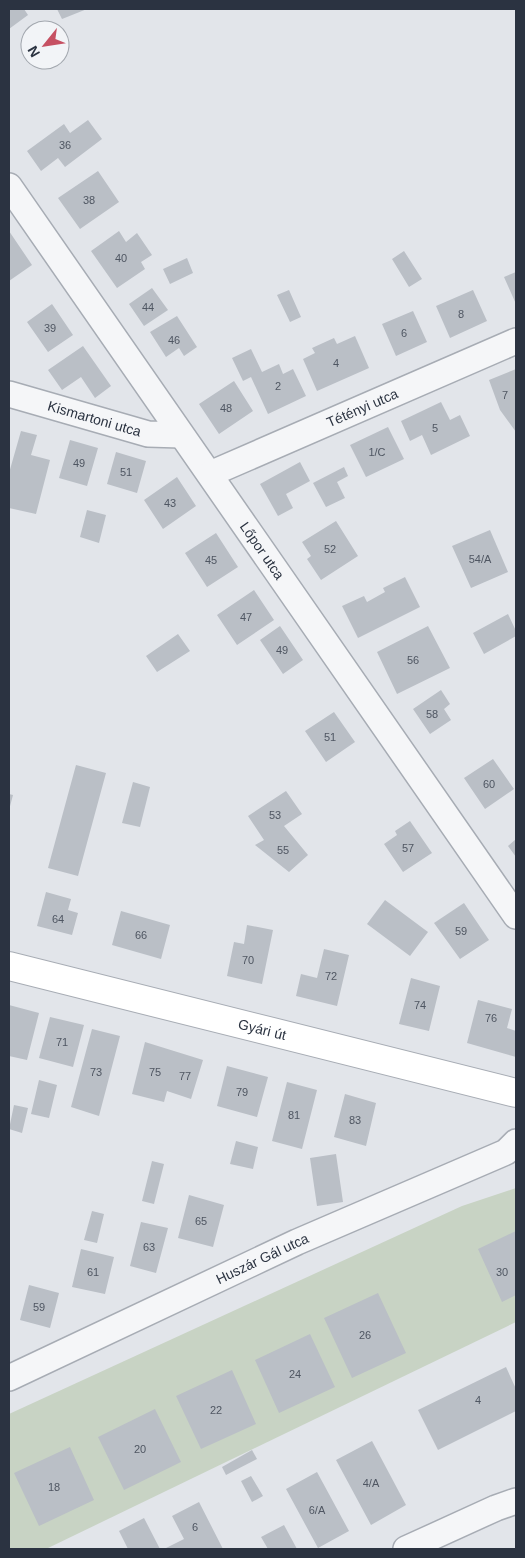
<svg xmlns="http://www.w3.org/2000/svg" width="525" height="1558" viewBox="0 0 525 1558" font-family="Arial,sans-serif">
  <rect width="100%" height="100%" fill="#e2e5ea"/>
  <path fill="#c8d3c4" d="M516,1188V1322L46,1549H9V1414L462,1206Z"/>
  <path fill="#babfc6" d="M9,9H24L28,15L9,29Z
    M57,9H87L62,19Z
    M88,120L102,139L65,167L58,158L41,171L27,151L64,124L70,133Z
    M98,171L119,202L80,229L58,198Z
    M9,231L32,265L9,281Z
    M119,231L126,242L137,233L152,255L141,262L145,269L117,288L91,251Z
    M404,251L422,279L409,287L392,259Z
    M187,258L193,273L170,284L163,269Z
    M516,272V304L504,277Z
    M152,288L168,310L144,326L129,304Z
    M289,290L301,317L290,322L277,295Z
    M473,290L487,321L450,338L436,306Z
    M52,304L73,335L48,352L27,322Z
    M413,311L427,342L396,356L382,324Z
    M177,316L197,347L184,356L179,348L166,357L150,332Z
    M355,336L369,368L317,391L303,359L315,353L312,348L334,338L337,344Z
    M83,346L111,386L95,398L81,377L62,390L48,370Z
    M251,349L262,372L279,364L283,374L293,369L306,396L268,414L251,377L243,381L232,358Z
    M516,369V432L500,410L489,380Z
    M234,381L253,411L219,434L199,404Z
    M441,402L450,420L460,415L470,436L431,455L422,435L410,441L401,421Z
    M388,427L404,459L366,477L350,445Z
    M21,431L37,435L31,455L50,460L36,514L9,508V473Z
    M70,440L98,448L87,486L59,478Z
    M116,452L146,461L137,493L107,484Z
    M300,462L310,481L286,494L293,508L278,516L260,484Z
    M344,467L348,476L337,482L345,498L326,507L313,483Z
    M177,477L196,506L163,529L144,500Z
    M87,510L106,515L99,543L80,537Z
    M336,521L358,556L321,580L307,559L311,556L302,542Z
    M490,530L508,572L471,588L452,546Z
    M216,533L238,567L207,587L185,553Z
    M405,577L420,607L358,638L342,606L364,596L367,602L385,592L383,588Z
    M254,590L274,620L237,645L217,615Z
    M508,614L516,631V636L484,654L473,633Z
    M280,626L303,660L283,674L260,640Z
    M428,626L450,668L397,694L377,652Z
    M178,634L190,651L157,672L146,656Z
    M441,690L450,704L444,709L451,720L430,734L413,709Z
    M334,712L355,742L326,762L305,731Z
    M493,759L514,789L485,809L464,778Z
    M76,765L106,773L78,876L48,868Z
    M133,782L150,787L140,827L122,823Z
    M286,791L302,814L284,826L308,855L289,872L255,845L264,840L248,816Z
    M9,794L13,795L9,810Z
    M410,821L432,853L403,872L384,844L397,835L395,831Z
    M516,839V857L508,846Z
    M46,892L71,899L68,910L78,913L72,935L37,926Z
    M385,900L428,932L410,956L367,924Z
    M464,903L489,940L460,959L434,923Z
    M121,911L170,925L161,959L112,945Z
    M247,925L273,930L262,984L227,976L234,942L244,944Z
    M324,949L349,955L337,1006L296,996L301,974L317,978Z
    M411,978L440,986L429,1031L399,1024Z
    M478,1000L512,1009L507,1028L516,1031V1057L467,1043Z
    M9,1005L39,1013L27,1060L9,1056Z
    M50,1017L84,1025L73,1067L39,1058Z
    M92,1029L120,1036L99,1116L71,1107Z
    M145,1042L203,1060L191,1099L167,1091L164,1102L132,1094Z
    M227,1066L268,1077L257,1117L217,1106Z
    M39,1080L57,1085L49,1118L31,1114Z
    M287,1082L317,1090L302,1149L272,1141Z
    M345,1094L376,1103L366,1146L334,1137Z
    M14,1105L28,1108L22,1133L9,1129Z
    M236,1141L258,1147L253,1169L230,1164Z
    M336,1154L343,1202L317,1206L310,1158Z
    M152,1161L164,1164L154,1204L142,1201Z
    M189,1195L224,1205L213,1247L178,1238Z
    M92,1211L104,1214L97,1243L84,1240Z
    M141,1222L168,1228L156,1273L130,1266Z
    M516,1231V1295L502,1302L478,1249Z
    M81,1249L114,1257L105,1294L72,1287Z
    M29,1285L59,1293L50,1328L20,1320Z
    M378,1293L406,1353L352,1378L324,1318Z
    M310,1334L335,1387L279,1413L255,1360Z
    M506,1367L516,1389V1411L438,1450L418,1410Z
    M232,1370L256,1424L201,1449L176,1396Z
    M155,1409L181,1462L124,1490L98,1437Z
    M372,1441L406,1505L371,1525L336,1460Z
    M70,1447L94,1500L39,1526L14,1473Z
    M252,1450L257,1459L226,1475L222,1467Z
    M317,1472L349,1531L318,1548L286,1489Z
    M251,1476L263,1496L252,1502L241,1481Z
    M199,1502L223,1549H164L184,1539L172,1516Z
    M144,1518L160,1549H128L119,1531Z
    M284,1525L297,1549H268L261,1537Z"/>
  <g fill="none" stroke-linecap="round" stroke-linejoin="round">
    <defs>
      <g id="street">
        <path id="s1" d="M9,186L516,916"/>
        <path id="s2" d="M9,394L148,434L181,435"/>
        <path id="s3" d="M210,474L516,341"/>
        <path id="s4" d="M9,1378L297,1242L506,1152L516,1142"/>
        <path d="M406,1549L496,1508L516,1501"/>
      </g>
      <g id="secondary">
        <path id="s5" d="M9,966L516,1093"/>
      </g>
    </defs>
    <use href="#street" stroke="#a7acb4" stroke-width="28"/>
    <use href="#secondary" stroke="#a7acb4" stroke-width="30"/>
    <use href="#street" stroke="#f5f6f8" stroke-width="25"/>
    <use href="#secondary" stroke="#fff" stroke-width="28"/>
  </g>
  <g text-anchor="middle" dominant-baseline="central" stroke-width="4" stroke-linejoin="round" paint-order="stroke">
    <g font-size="11" fill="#4f5662">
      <text x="65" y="145">36</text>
      <text x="89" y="200">38</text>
      <text x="121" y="258">40</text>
      <text x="148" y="307">44</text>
      <text x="461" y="314">8</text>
      <text x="50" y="328">39</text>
      <text x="404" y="333">6</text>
      <text x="174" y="340">46</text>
      <text x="336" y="363">4</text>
      <text x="278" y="386">2</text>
      <text x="505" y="395">7</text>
      <text x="226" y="408">48</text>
      <text x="435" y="428">5</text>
      <text x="377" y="452">1/C</text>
      <text x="79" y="463">49</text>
      <text x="126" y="472">51</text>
      <text x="170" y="503">43</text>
      <text x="330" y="549">52</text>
      <text x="480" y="559">54/A</text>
      <text x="211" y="560">45</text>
      <text x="246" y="617">47</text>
      <text x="282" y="650">49</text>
      <text x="413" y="660">56</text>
      <text x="432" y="714">58</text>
      <text x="330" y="737">51</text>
      <text x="489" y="784">60</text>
      <text x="275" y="815">53</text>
      <text x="408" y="848">57</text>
      <text x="283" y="850">55</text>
      <text x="58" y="919">64</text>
      <text x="461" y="931">59</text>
      <text x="141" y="935">66</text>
      <text x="248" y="960">70</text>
      <text x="331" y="976">72</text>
      <text x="420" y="1005">74</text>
      <text x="491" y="1018">76</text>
      <text x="62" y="1042">71</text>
      <text x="96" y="1072">73</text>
      <text x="155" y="1072">75</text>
      <text x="185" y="1076">77</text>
      <text x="242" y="1092">79</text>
      <text x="294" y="1115">81</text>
      <text x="355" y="1120">83</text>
      <text x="201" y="1221">65</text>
      <text x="149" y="1247">63</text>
      <text x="93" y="1272">61</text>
      <text x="502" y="1272">30</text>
      <text x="39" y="1307">59</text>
      <text x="365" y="1335">26</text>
      <text x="295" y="1374">24</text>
      <text x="478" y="1400">4</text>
      <text x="216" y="1410">22</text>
      <text x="140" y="1449">20</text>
      <text x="371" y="1483">4/A</text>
      <text x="54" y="1487">18</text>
      <text x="317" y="1510">6/A</text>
      <text x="195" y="1527">6</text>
    </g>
    <g font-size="14" fill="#2b3341" stroke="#f2f4f7">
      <text stroke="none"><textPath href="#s3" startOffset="166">Tétényi utca</textPath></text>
      <text stroke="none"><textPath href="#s2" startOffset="89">Kismartoni utca</textPath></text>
      <text stroke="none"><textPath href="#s1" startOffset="444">Lőpor utca</textPath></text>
      <text stroke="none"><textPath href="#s5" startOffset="261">Gyári út</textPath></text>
      <text stroke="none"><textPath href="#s4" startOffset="280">Huszár Gál utca</textPath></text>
    </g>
  </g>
  <rect width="525" height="1558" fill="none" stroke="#2b3341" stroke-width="20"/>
  <g transform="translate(45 45) rotate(240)"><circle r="24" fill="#f2f4f7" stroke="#a2a7ae"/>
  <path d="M0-4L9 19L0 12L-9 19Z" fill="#c65062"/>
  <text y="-8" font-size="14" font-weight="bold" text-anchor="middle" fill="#2b3341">N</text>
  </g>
</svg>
